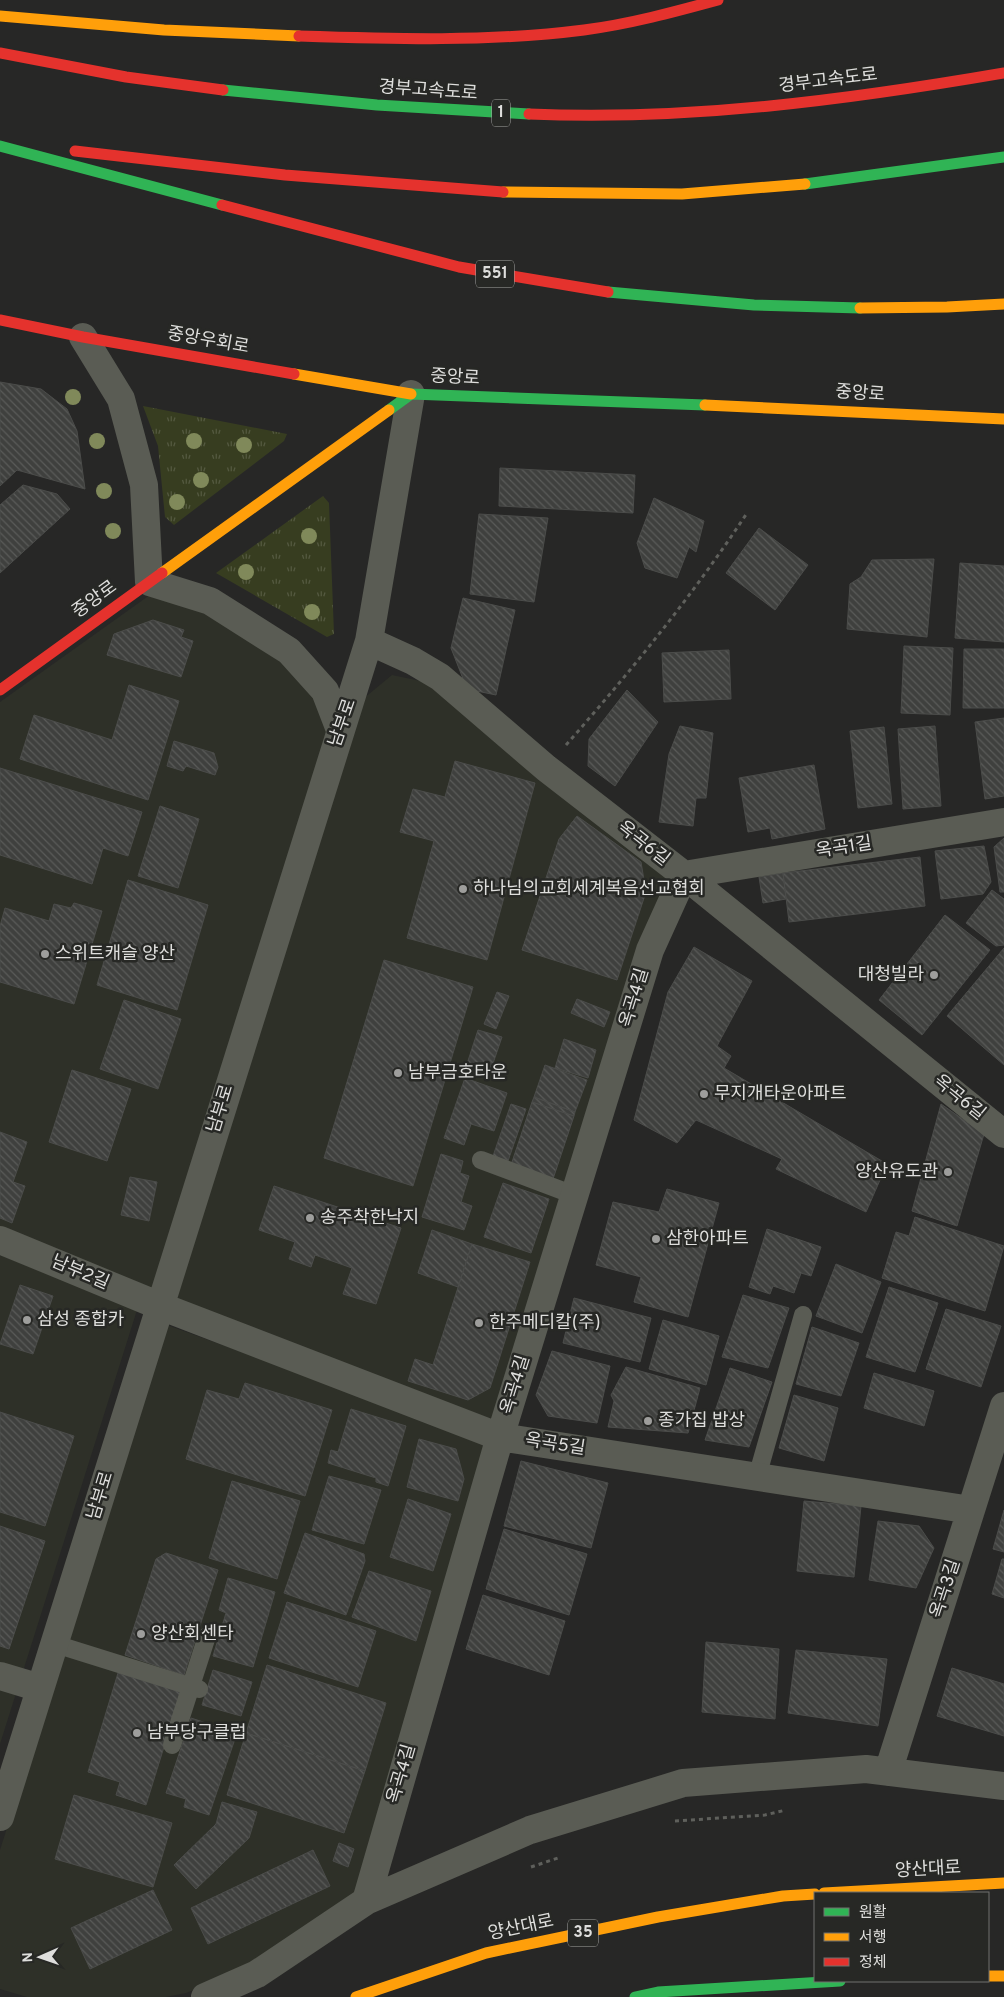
<svg xmlns="http://www.w3.org/2000/svg" width="1004" height="1997" viewBox="0 0 1004 1997" font-family="Overpass,'Noto Sans KR',sans-serif">
  <defs>
    <pattern id="grass-tufts" width="24" height="20" patternUnits="userSpaceOnUse" patternTransform="scale(1.25)"><rect width="24" height="20" fill="#373d20"/><path d="M3 7l-1-3M5 7V3M7 7l1-3M15 17l-1-3M17 17v-4M19 17l1-3" fill="none" stroke="#545940"/></pattern>
    <pattern id="building-back-hatch" width="6" height="6" patternUnits="userSpaceOnUse" patternTransform="scale(1.25)"><rect width="6" height="6" fill="#3f403e"/><path d="M-1 5l2 2M0 0l6 6M5-1l2 2" fill="none" stroke="#5a5b59"/></pattern>
  </defs>
  <rect width="100%" height="100%" fill="#272726"/>
  <path fill="#2e3028" d="M154,592L206,608L285,659L321,694L331,731L150,1295L0,1233V702Z
    M392,675L430,683L672,878L493,1420L175,1299L363,699Z
    M0,1255L137,1310L0,1744Z
    M167,1325L488,1440L356,1893L248,1969L186,1993L166,1997H27L0,1989V1850Z"/>
  <path fill="url(#grass-tufts)" d="M143,406L287,434L284,441L174,525L165,517L158,446Z
    M323,496L329,503L334,634L327,637L216,573Z"/>
  <path fill="url(#building-back-hatch)" stroke="#4b4c4a" d="M0,382L41,389L67,409L77,431L85,489L17,470L0,486Z
    M500,468L635,475L633,513L499,506Z
    M23,485L57,494L70,509L0,573V505Z
    M654,498L704,521L696,552L689,547L677,578L645,568L637,543Z
    M479,514L548,518L534,602L470,594Z
    M759,528L808,565L775,610L726,573Z
    M934,559L927,637L847,629L850,584L861,577L872,560Z
    M960,563L1004,566V642L955,638Z
    M463,598L515,610L496,695L467,689L451,648Z
    M153,620L184,630L181,637L193,641L181,677L107,655L114,634Z
    M904,646L953,648L950,715L901,713Z
    M964,649H1004V708H963Z
    M729,650L731,699L664,702L662,653Z
    M129,685L179,701L148,800L20,759L34,715L112,740Z
    M627,690L658,722L615,786L588,766L589,739Z
    M1004,718V796L985,799L975,722Z
    M680,726L713,733L706,798H696L693,826L659,822L669,754Z
    M935,726L941,806L903,809L898,729Z
    M884,727L892,804L858,808L850,731Z
    M174,741L214,753L218,767L215,775L186,766L183,771L167,766Z
    M455,761L535,783L487,960L407,938L434,841L400,832L413,789L445,797Z
    M814,765L825,829L772,839L770,828L748,832L739,778Z
    M0,768L142,812L128,856L103,848L92,884L0,855Z
    M160,806L199,819L178,888L138,876Z
    M577,816L641,862L646,892L617,980L522,950L559,839Z
    M1004,838V892H1000L994,847Z
    M984,846L991,882L983,894L941,899L935,851Z
    M920,857L925,906L789,922L783,873Z
    M783,873L786,899L763,903L759,877Z
    M128,880L208,905L177,1010L97,985Z
    M992,890L1004,899V945L996,946L966,923Z
    M74,903L102,911L74,1004L0,982V926L5,908L49,921L54,904L71,908Z
    M945,915L990,950L922,1035L879,1000Z
    M694,947L752,981L717,1046L731,1056L724,1068L887,1164L866,1212L776,1169L782,1159L696,1120L677,1143L634,1120L668,992Z
    M1004,948V1065L947,1016Z
    M384,960L473,987L413,1186L324,1158Z
    M497,992L509,996L496,1029L484,1024Z
    M577,999L610,1012L604,1027L571,1013Z
    M124,1000L181,1019L158,1089L100,1069Z
    M478,1030L502,1037L488,1078L465,1070Z
    M564,1039L596,1050L588,1078L555,1068Z
    M545,1065L587,1080L575,1112L534,1097Z
    M72,1070L131,1089L107,1161L49,1142Z
    M465,1078L507,1093L494,1131L471,1124L464,1145L444,1138Z
    M534,1097L575,1112L574,1116L532,1102Z
    M532,1102L574,1116L553,1179L511,1165Z
    M511,1104L526,1109L508,1161L493,1156Z
    M941,1104L984,1134L957,1226L912,1211Z
    M0,1132L27,1142L13,1182L25,1186L12,1223L0,1218Z
    M441,1154L463,1161L460,1173L469,1176L461,1202L472,1206L464,1230L422,1217Z
    M130,1177L157,1182L149,1221L121,1215Z
    M503,1183L549,1199L531,1253L484,1237Z
    M274,1186L401,1228L376,1304L343,1294L352,1268L315,1255L311,1267L289,1259L295,1242L259,1230Z
    M667,1189L719,1203L688,1317L634,1302L641,1277L596,1265L613,1202L659,1212Z
    M915,1217L1004,1246L985,1311L882,1278L896,1232L909,1236Z
    M767,1229L821,1247L811,1276L801,1273L794,1293L773,1286L770,1294L749,1287Z
    M432,1230L472,1244L458,1287L418,1273Z
    M472,1244L530,1262L490,1388L468,1400L408,1381L415,1359L433,1365Z
    M836,1264L881,1282L862,1333L816,1316Z
    M20,1285L53,1296L33,1354L0,1344Z
    M889,1287L938,1303L915,1372L866,1357Z
    M743,1295L789,1308L768,1368L722,1357Z
    M574,1298L651,1318L640,1362L563,1343Z
    M946,1309L1001,1326L981,1387L926,1369Z
    M663,1320L719,1336L706,1385L649,1369Z
    M812,1327L859,1343L841,1396L796,1384Z
    M552,1351L610,1366L597,1423L548,1416L536,1395Z
    M626,1367L700,1388L688,1433L608,1427L614,1401L611,1395Z
    M730,1368L772,1382L749,1447L705,1440Z
    M874,1373L934,1391L924,1426L864,1408Z
    M245,1383L332,1410L305,1496L186,1459L207,1390L239,1399Z
    M794,1395L838,1408L824,1461L779,1448Z
    M351,1409L406,1426L388,1486L376,1482V1478L328,1463L331,1450L338,1452Z
    M0,1412L74,1436L45,1526L0,1512Z
    M419,1439L456,1449L464,1479L458,1501L407,1487Z
    M521,1461L608,1483L591,1548L504,1526Z
    M329,1476L381,1490L364,1544L312,1530Z
    M232,1481L300,1501L277,1579L209,1558Z
    M408,1499L451,1514L433,1571L390,1557Z
    M804,1501L861,1506L854,1577L797,1571Z
    M1004,1510V1552L993,1549Z
    M878,1521L919,1526L934,1548L916,1588L869,1580Z
    M0,1526L45,1541L9,1649L0,1646Z
    M504,1529L587,1554L569,1615L486,1589Z
    M305,1533L364,1554L365,1561L346,1615L284,1593Z
    M166,1553L218,1570L184,1675L125,1655L156,1559Z
    M1002,1559H1004V1598L992,1594Z
    M369,1571L431,1591L416,1641L352,1617Z
    M228,1578L275,1592L253,1667L213,1656L226,1613L219,1610Z
    M483,1595L565,1621L549,1675L466,1649Z
    M287,1602L376,1631L358,1687L269,1658Z
    M706,1642L779,1649L775,1719L702,1712Z
    M796,1650L887,1659L878,1726L788,1713Z
    M267,1665L386,1703L365,1771L246,1733Z
    M952,1668L1004,1684V1736L937,1716Z
    M213,1670L252,1682L241,1716L202,1705Z
    M118,1673L181,1692L146,1805L116,1795L120,1782L88,1772Z
    M191,1718L237,1733L209,1815L184,1807L186,1799L166,1793Z
    M246,1733L365,1771L344,1833L227,1795Z
    M74,1795L172,1823L153,1887L55,1859Z
    M222,1802L257,1812L249,1838L196,1889L174,1865L216,1824Z
    M339,1843L354,1849L348,1867L333,1861Z
    M313,1850L330,1886L208,1944L191,1908Z
    M153,1890L172,1930L90,1969L71,1928Z"/>
  <g fill="none" stroke-linecap="round" stroke-linejoin="round">
    <path stroke="#5f605c" stroke-width="3" stroke-dasharray="4 4" stroke-linecap="butt" d="M566,745C631,671 693,595 747,513
      M675,1821L765,1815L786,1810
      M531,1867L561,1857"/>
    <path stroke="#5a5c54" stroke-width="18" d="M481,1160L574,1195
      M757,1477L803,1315
      M55,1644L199,1689
      M172,1745L207,1636"/>
    <path stroke="#5a5c54" stroke-width="28" d="M83,337L121,399L144,485L149,582L210,601L289,651L325,691L340,730
      M369,641L413,661L440,677L546,768L684,875L1004,1134
      M0,1240L160,1306L500,1437L971,1510
      M0,1676L40,1688
      M888,1772L1004,1406
      M0,1817L369,641L411,394
      M366,1901L500,1437L650,950L684,875L1004,822
      M205,1997L257,1974L366,1901L530,1830L683,1783L866,1769L1004,1786"/>
    <path stroke="#30b455" stroke-width="11" d="M223,90L377,105L529,114
      M0,146L222,205
      M805,184L1004,157
      M608,292L754,305L860,308
      M389,410L411,394L705,405
      M635,1997L658,1992L840,1981"/>
    <path stroke="#ff9f0a" stroke-width="11" d="M0,16L164,30L299,36
      M503,192L682,194L805,184
      M860,308L947,307L1004,304
      M294,374L411,394
      M705,405L1004,419
      M162,573L389,410
      M824,1893L1004,1883
      M988,1976H1004
      M356,1997L486,1953L658,1917L783,1896L815,1894"/>
    <path stroke="#e5322d" stroke-width="11" d="M299,36C394,39 490,42 584,30C630,24 674,12 718,0
      M0,53L126,77L223,90
      M529,114C688,121 847,100 1004,73
      M75,151L285,175L503,192
      M222,205L459,267L608,292
      M0,320L83,337L294,374
      M0,690L162,573"/>
  </g>
  <g fill="#80895a">
    <circle cx="73" cy="397" r="8"/>
    <circle cx="97" cy="441" r="8"/>
    <circle cx="194" cy="441" r="8"/>
    <circle cx="244" cy="445" r="8"/>
    <circle cx="201" cy="480" r="8"/>
    <circle cx="104" cy="491" r="8"/>
    <circle cx="177" cy="502" r="8"/>
    <circle cx="113" cy="531" r="8"/>
    <circle cx="309" cy="536" r="8"/>
    <circle cx="246" cy="572" r="8"/>
    <circle cx="312" cy="612" r="8"/>
  </g>
  <g fill="#9e9e9c" stroke="#272825" stroke-width="2">
    <circle cx="463" cy="889" r="5"/>
    <circle cx="45" cy="954" r="5"/>
    <circle cx="934" cy="975" r="5"/>
    <circle cx="398" cy="1073" r="5"/>
    <circle cx="704" cy="1094" r="5"/>
    <circle cx="948" cy="1172" r="5"/>
    <circle cx="310" cy="1218" r="5"/>
    <circle cx="656" cy="1239" r="5"/>
    <circle cx="27" cy="1320" r="5"/>
    <circle cx="479" cy="1323" r="5"/>
    <circle cx="648" cy="1421" r="5"/>
    <circle cx="141" cy="1634" r="5"/>
    <circle cx="137" cy="1733" r="5"/>
  </g>
  <g text-anchor="middle" dominant-baseline="central" stroke-width="5" stroke-linejoin="round" paint-order="stroke">
    <g fill="#272825" stroke="#a7a7a5" stroke-width="1">
      <rect x="492" y="99.5" width="18" height="27" rx="4"/>
      <rect x="476" y="260.5" width="38" height="27" rx="4"/>
      <rect x="568" y="1919.5" width="30" height="27" rx="4"/>
    </g>
    <g font-size="16" font-weight="bold" fill="#dededc">
      <text x="501" y="113">1</text>
      <text x="495" y="274">551</text>
      <text x="583" y="1933">35</text>
    </g>
    <g font-size="18" fill="#dededc" stroke="#272825">
      <text transform="translate(828 81) rotate(-7)">경부고속도로</text>
      <text transform="translate(428 91) rotate(4)">경부고속도로</text>
      <text transform="translate(208 341) rotate(10)">중앙우회로</text>
      <text transform="translate(455 378) rotate(3)">중앙로</text>
      <text transform="translate(860 394) rotate(4)">중앙로</text>
      <text transform="translate(95 600) rotate(-36)">중앙로</text>
      <text transform="translate(343 723) rotate(-71)">남부로</text>
      <text transform="translate(643 844) rotate(38)">옥곡6길</text>
      <text transform="translate(844 848) rotate(-9)">옥곡1길</text>
      <text transform="translate(635 998) rotate(-73)">옥곡4길</text>
      <text transform="translate(959 1098) rotate(39)">옥곡6길</text>
      <text transform="translate(221 1109) rotate(-73)">남부로</text>
      <text transform="translate(80 1273) rotate(23)">남부2길</text>
      <text transform="translate(516 1385) rotate(-73)">옥곡4길</text>
      <text transform="translate(555 1445) rotate(9)">옥곡5길</text>
      <text transform="translate(101 1496) rotate(-73)">남부로</text>
      <text transform="translate(946 1589) rotate(-72)">옥곡3길</text>
      <text transform="translate(402 1774) rotate(-74)">옥곡4길</text>
      <text transform="translate(928 1870) rotate(-3)">양산대로</text>
      <text transform="translate(521 1928) rotate(-12)">양산대로</text>
    </g>
    <g font-size="18" fill="#dededc" stroke="#272825" text-anchor="start">
      <text x="473" y="889">하나님의교회세계복음선교협회</text>
      <text x="55" y="954">스위트캐슬 양산</text>
      <text x="924" y="975" text-anchor="end">대청빌라</text>
      <text x="408" y="1073">남부금호타운</text>
      <text x="714" y="1094">무지개타운아파트</text>
      <text x="938" y="1172" text-anchor="end">양산유도관</text>
      <text x="320" y="1218">송주착한낙지</text>
      <text x="666" y="1239">삼한아파트</text>
      <text x="37" y="1320">삼성 종합카</text>
      <text x="489" y="1323">한주메디칼(주)</text>
      <text x="658" y="1421">종가집 밥상</text>
      <text x="151" y="1634">양산회센타</text>
      <text x="147" y="1733">남부당구클럽</text>
    </g>
  </g>
  <rect x="814" y="1892" width="175" height="90" fill="#272825" stroke="#70716e"/>
  <rect x="824" y="1908" width="25" height="8" fill="#30b455" stroke="#70716e"/>
  <text x="859" y="1917" font-size="15" fill="#dededc">원활</text>
  <rect x="824" y="1933" width="25" height="8" fill="#ff9f0a" stroke="#70716e"/>
  <text x="859" y="1942" font-size="15" fill="#dededc">서행</text>
  <rect x="824" y="1958" width="25" height="8" fill="#e5322d" stroke="#70716e"/>
  <text x="859" y="1967" font-size="15" fill="#dededc">정체</text>
  <g transform="translate(40 1957) rotate(268)" stroke="#272825" stroke-width="4" paint-order="stroke">
  <path d="M0-4L9 19L0 12L-9 19Z" fill="#dededc"/>
  <text y="-8" font-size="14" font-weight="bold" text-anchor="middle" fill="#dededc">N</text>
  </g>
</svg>
